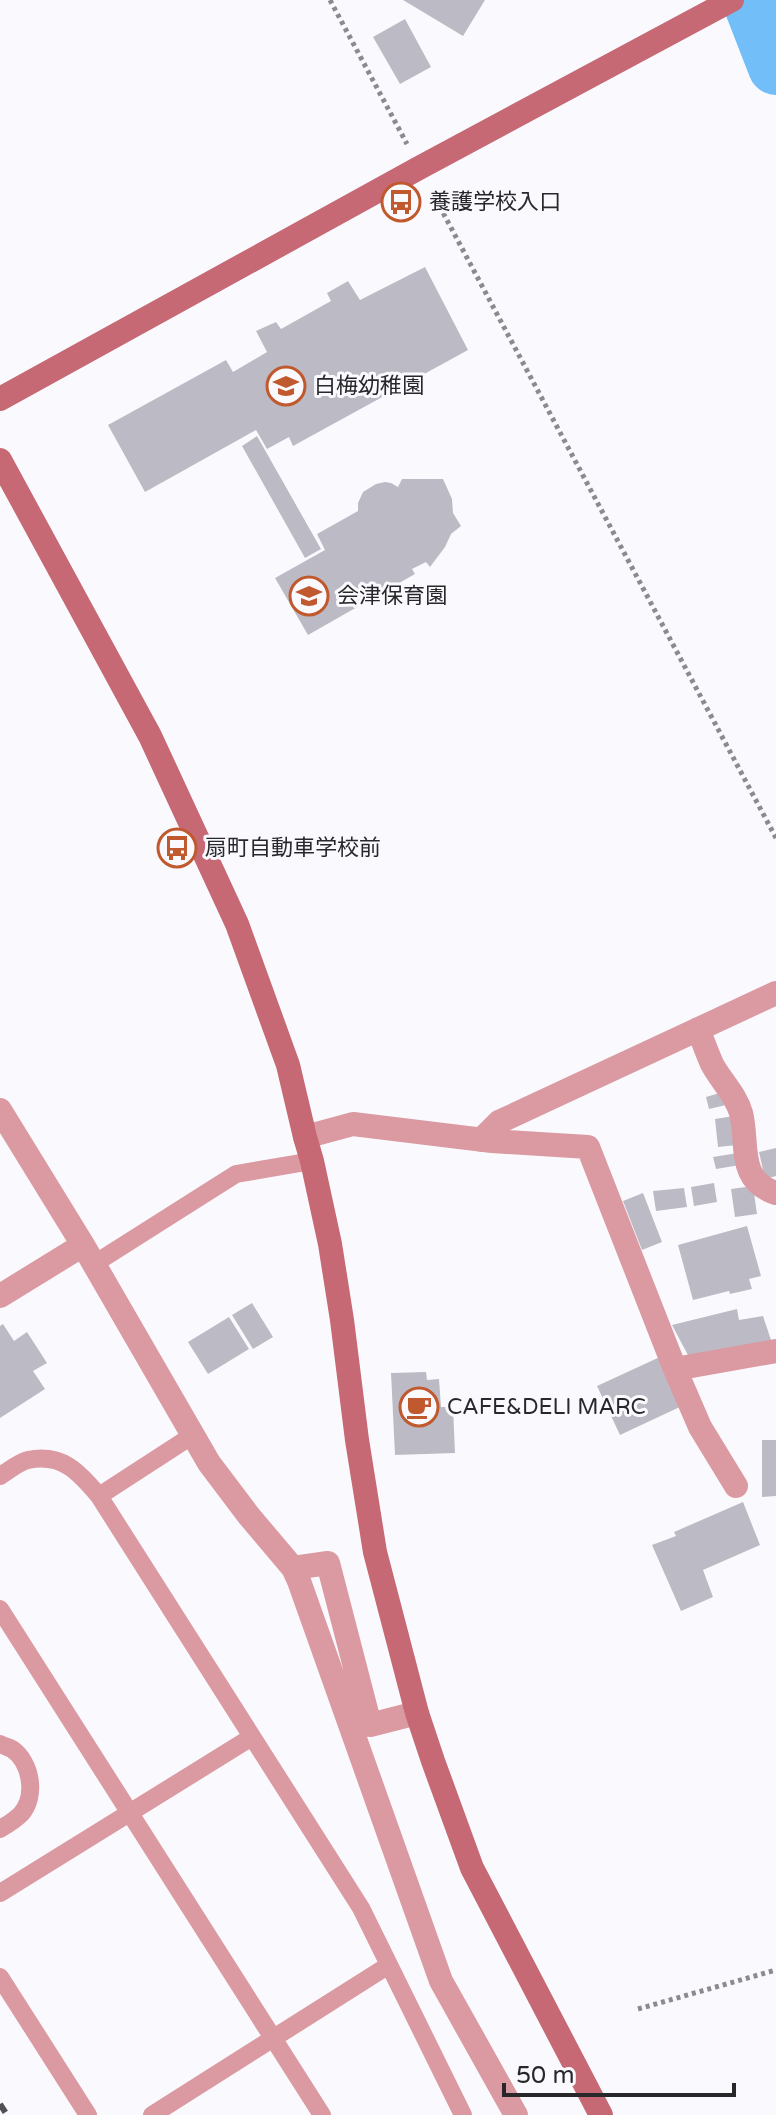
<svg xmlns="http://www.w3.org/2000/svg" width="776" height="2115" viewBox="0 0 776 2115" font-family="'Varela Round','Noto Sans JP',sans-serif">
  <rect width="100%" height="100%" fill="#fafafe"/>
  <g fill="none" stroke-linecap="round" stroke-linejoin="round">
    <path stroke="#71bef9" stroke-width="56" d="M750,0L776,67"/>
  </g>
  <path fill="#bcbbc5" d="M403,0H485L463,36Z
    M405,19L431,67L400,84L373,37Z
    M425,267L468,350L293,446L289,437L267,449L256,430L145,492L108,425L226,360L233,372L267,352L256,331L276,322L281,329L331,301L327,293L348,281L360,300Z
    M257,436L321,549L305,558L242,446Z
    M402,479H443L452,499L453,513L461,526L451,534L445,547L430,567L426,562L412,569L415,574L308,635L275,578L325,550L317,534L358,511V503L363,492L376,484L385,482L391,483L398,487Z
    M723,1092L726,1105L709,1109L706,1097Z
    M734,1116L737,1145L718,1147L715,1119Z
    M776,1148V1176L765,1179L759,1152Z
    M738,1153L740,1165L716,1169L713,1157Z
    M714,1183L717,1202L694,1206L691,1187Z
    M753,1186L757,1214L735,1217L731,1189Z
    M684,1188L687,1207L656,1211L653,1191Z
    M643,1193L662,1242L642,1250L623,1201Z
    M747,1226L761,1276L749,1279L752,1289L730,1294L729,1291L693,1300L678,1245Z
    M252,1303L273,1337L253,1349L232,1315Z
    M737,1309L739,1320L763,1316L771,1340L690,1359L672,1325Z
    M229,1317L249,1349L208,1374L188,1342Z
    M3,1324L14,1341L27,1332L47,1363L33,1371L45,1389L0,1418V1326Z
    M662,1356L684,1405L620,1435L597,1386Z
    M426,1372L427,1380L439,1379L441,1407H453L455,1453L395,1455L391,1373Z
    M762,1440H776V1496L762,1497Z
    M743,1502L760,1545L703,1570L713,1597L681,1611L652,1545L676,1536L674,1532Z"/>
  <g fill="none" stroke-linecap="round" stroke-linejoin="round">
    <path stroke="#8b8b8f" stroke-width="5" stroke-dasharray="4 4" stroke-linecap="butt" d="M330,0L407,144
      M432,192L776,838
      M638,2009L776,1970"/>
    <path stroke="#db9aa1" stroke-width="18" d="M94,1264L236,1174L312,1161
      M0,1476C8,1471 19,1462 28,1460C62,1453 79,1472 99,1496L361,1908L463,2115
      M99,1496L193,1435
      M0,1609L322,2115
      M0,1744C4,1746 8,1747 12,1749C31,1762 37,1796 21,1814C15,1820 7,1825 0,1829
      M0,1893L252,1737
      M0,1977L88,2115
      M152,2115L389,1965"/>
    <path stroke="#db9aa1" stroke-width="24" d="M698,1029C703,1041 707,1053 712,1064C721,1081 736,1095 741,1113C749,1143 736,1180 776,1193
      M0,1110L83,1245L209,1463L249,1516L293,1568L328,1563L370,1725L417,1713
      M305,1137L353,1124L492,1141L588,1147L675,1369L776,1351
      M481,1140L499,1122L776,993
      M0,1296L83,1245
      M675,1369L700,1427L736,1486
      M293,1568L299,1581L441,1981L516,2115"/>
    <path stroke="#c66975" stroke-width="24" d="M0,399L419,168L732,0
      M0,460L150,736L237,924L288,1065L305,1137L312,1161L330,1244L342,1320L357,1440L375,1552L417,1713L433,1761L472,1868L601,2115"/>
    <path stroke="#515154" stroke-width="6" stroke-dasharray="10 10" stroke-linecap="butt" d="M0,2104L7,2115"/>
  </g>
  <defs>
    <symbol id="bus-ring" viewBox="-11 -11 22 22"><circle r="9.5" fill="#fafafe" stroke="#c0592e" stroke-width="1.5"/><path d="M-5-6H5V4H4V6H2V4H-2V6H-4V4H-5ZM-3.5-4V0h7V-4ZM-3.5 1.2v1.5H-2V1.2ZM2 1.2v1.5H3.5V1.2Z" fill="#c0592e"/></symbol>
    <symbol id="school-ring" viewBox="-11 -11 22 22"><circle r="9.5" fill="#fafafe" stroke="#c0592e" stroke-width="1.5"/><path d="M0-5L7-2L0 1L-7-2ZM-4 1L0 2.5L4 1V4Q0 6-4 4Z" fill="#c0592e"/></symbol>
    <symbol id="cafe-ring" viewBox="-11 -11 22 22"><circle r="9.5" fill="#fafafe" stroke="#c0592e" stroke-width="1.5"/><path d="M-5.5-4.5H6V0H3Q3 3.5 0 3.5H-2.5Q-5.5 3.5-5.5 0ZM3-3.2v2h1.7v-2ZM-6 4.5H4V6H-6Z" fill="#c0592e"/></symbol>
  </defs>
  <g fill-rule="evenodd">
    <use href="#bus-ring" x="379" y="180" width="44" height="44"/>
    <use href="#school-ring" x="264" y="364" width="44" height="44"/>
    <use href="#school-ring" x="287" y="574" width="44" height="44"/>
    <use href="#bus-ring" x="155" y="826" width="44" height="44"/>
    <use href="#cafe-ring" x="397" y="1385" width="44" height="44"/>
  </g>
  <g text-anchor="middle" dominant-baseline="central" stroke-width="6" stroke-linejoin="round" paint-order="stroke">
    <g font-size="22" fill="#28282b" stroke="#fafafe" text-anchor="start">
      <text x="429" y="202">養護学校入口</text>
      <text x="314" y="386">白梅幼稚園</text>
      <text x="337" y="596">会津保育園</text>
      <text x="205" y="848">扇町自動車学校前</text>
      <text x="447" y="1407">CAFE&amp;DELI MARC</text>
    </g>
  </g>
  <path d="M504 2083v12h230v-12" fill="none" stroke="#28282b" stroke-width="4"/>
  <text x="516" y="2083" font-size="24" fill="#28282b" stroke="#fafafe" stroke-width="6" paint-order="stroke">50 m</text>
</svg>
